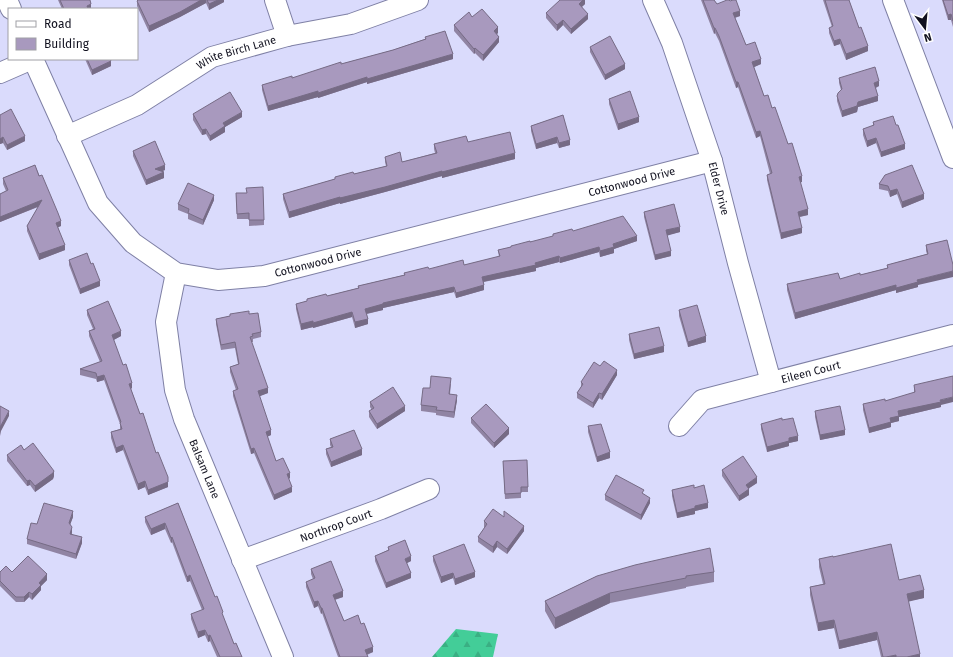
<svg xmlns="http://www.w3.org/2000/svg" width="953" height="657" viewBox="0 0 953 657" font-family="'Fira Sans',sans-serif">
  <defs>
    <pattern id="forest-firs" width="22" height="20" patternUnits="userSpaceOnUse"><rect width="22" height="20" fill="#43cd98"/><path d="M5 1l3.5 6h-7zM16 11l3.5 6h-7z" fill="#3aaf83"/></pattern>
  </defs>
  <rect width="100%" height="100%" fill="#dadbfc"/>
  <path fill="url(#forest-firs)" d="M456,629L498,634L493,657H432Z"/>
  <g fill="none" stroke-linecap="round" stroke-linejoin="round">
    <defs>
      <g id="minor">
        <path d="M7,0L11,9"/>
        <path d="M275,0L287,36"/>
        <path id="s1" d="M653,0L672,43L712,161L738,263L771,382"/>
        <path d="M893,0L953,158"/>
        <path id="s2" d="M33,59L98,203L133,243L176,273L218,280L264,276L712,161"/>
        <path d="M0,73L32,59"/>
        <path id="s3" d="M67,136L137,105L212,57L287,36L351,24L418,0"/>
        <path id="s4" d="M176,273L166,322L175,390L184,419L283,657"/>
        <path id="s5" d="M679,426L702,400L953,335"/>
        <path id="s6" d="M242,560L381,509L429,489"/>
      </g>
    </defs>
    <use href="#minor" stroke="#7f80a5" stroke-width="22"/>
    <use href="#minor" stroke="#fff" stroke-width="20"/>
  </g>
  <path fill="#9084a3" d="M58,0H90L91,9H62Z
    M138,0H224V2L209,10L206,3L180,17L149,32L137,6V1Z
    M585,0V4L582,7L588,19L571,34L563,25L557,31L546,18V13Z
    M701,0H714L717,4L730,1L740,16L735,18L746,45L761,64L754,67L764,96L772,108L788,144L802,182H800L808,215L800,217L802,233L781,239L767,180V175L770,174L760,136L756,138L738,87L736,88L719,41L715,33L714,34Z
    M823,0H849L859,28L868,51L846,60L840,44L834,46L829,33V28L832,27Z
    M942,0H953V27L951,20H948Z
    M472,17L498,33L497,34L499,42L483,61L475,53L474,54L454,31V25Z
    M425,37L453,59L367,84V82L318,98V97L268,111L262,90V85L292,78L341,64L393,50L425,39Z
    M590,47L625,69L605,80L590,52Z
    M85,59H110L111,66L92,75Z
    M839,78L879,86L876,88L878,101L858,107L857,112L842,117L837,101V96L841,90L839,83Z
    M609,99L639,122L618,130L609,104Z
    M193,114L242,117L225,127V132L210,141L206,134L202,135L193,120Z
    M0,115L25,141L7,150L3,143L0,144Z
    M563,115L570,145L559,148L557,143L536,149L531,131V126Z
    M873,122L905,149L881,157L876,143L867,147L863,135V129L873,126Z
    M468,142L515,159L442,178V176L385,192L340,204V203L289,218L283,199V194L335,179V177L354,174L386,166L385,162V157L402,162L435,153L434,149V144Z
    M133,151L165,170L162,171L164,178L146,185L133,156Z
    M35,165L61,226L58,227L65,250L39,260L27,231V226L38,207L0,222V194L6,191L3,184V178Z
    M885,175L924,199L902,208L897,194L890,197L888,191L879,189V184Z
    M236,193L264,220V225L249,226V219H237Z
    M214,200L203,225L188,219V214L178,210V204Z
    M644,212L680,232L667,235L671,256L655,260L644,217Z
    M573,231L637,241L614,249V253L600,257L599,252L560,263L559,262L536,268V271L484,282V290L456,298L454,292L383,308V310L367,314L368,324L355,328L352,317L313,328V327L301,330L296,309V304L307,301V299L327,296L358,288V286L404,275V273L464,265L499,257L498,250L553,237V234Z
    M947,240L918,285V287L896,293V290L795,319L787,290V284L840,279L860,275L887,268V265L927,254L926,251V245Z
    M69,260L91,264L100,286L80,294L69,265Z
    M87,310L121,336L113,340L132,388L131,389L140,414L168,487L148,495L145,487L138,490L123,450L116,453L111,438V432L120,429V424L104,380L97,382L96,379L80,375V369L100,362L89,336V331L93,329L87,315Z
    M679,310L706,342L688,347L679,316Z
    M230,314H249L261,332V337L253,339V342H251L268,393L259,396L271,435L267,437L276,461L290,478L288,479L292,492L274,500L254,453L251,454L233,396V391L236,390L230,372V367L238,364L235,348L221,350L216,324V319L230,316Z
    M629,334L664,352L634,359L629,340Z
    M600,366L617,375L602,400L599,398L593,408L577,398V393L581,387V382Z
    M451,384L450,394L457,400L454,418L436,415V413L421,411V405L430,388Z
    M914,385L941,405V407L899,417V421L891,423V427L869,433L863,410V404L885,401L914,393Z
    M370,402L405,411L377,429L369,417V411L372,410L370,407Z
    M815,411L845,435L820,440L815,417Z
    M471,418L509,434L494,448L471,423Z
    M782,420L798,441L789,443V446L767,452L761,429V424Z
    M588,426L610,458L597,462L588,432Z
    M330,439L362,455L331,467L326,454V449L331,447L330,445Z
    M24,450L54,476L53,479L35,492L30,485L27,486L7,461V455Z
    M503,461L528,487V492H521V498L505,499Z
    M722,470L757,483L748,489L749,495L739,501L722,476Z
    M694,488L708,508L695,511V514L677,518L672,496V490Z
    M644,494L650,503L641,520L605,500V495Z
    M178,503L215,597L223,617L234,644L242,657H217L210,641L208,642L205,635L198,638L191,619V614L202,610L190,581L187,582L172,542L171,543L165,529L151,535L145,522V517Z
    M73,517L70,524L72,532V534L82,543L76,559L27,544V539L37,524Z
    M484,521L524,531L507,554L497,547L493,553L478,542V537L485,527H484Z
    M388,547L411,561L407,563L411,578L386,588L375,561V556L388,550Z
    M433,556L475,577L455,585L453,578L441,583L433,561Z
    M833,557L899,580L924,598L908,601L920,657H881L877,640L839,649L834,628L818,631L810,595V587L823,584L819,567V559Z
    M311,569L343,597L335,600L344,621L373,652L367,655L368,657H338L322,613L321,614L318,606L314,608L306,587V582L313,579L311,574Z
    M0,572H12L47,580L41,586V590L32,600L29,597L24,602H16L0,586Z
    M714,572V582L686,587V588L610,603L555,629L545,611V601L597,576Z"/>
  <path fill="#766b85" d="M201,0H206V3L180,17L149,32V26Z
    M218,0H224V2L209,10V4Z
    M583,0H585V4L579,9V4Z
    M91,4V9H87V6Z
    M740,11V16L733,18V13Z
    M588,14V19L571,34V29Z
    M951,14V20H948V15Z
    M563,20V25L557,31V25Z
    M498,27V33L494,36V31Z
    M714,28H715V33L714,34Z
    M499,37V42L483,61V55Z
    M840,39V44L834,46V41Z
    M868,46V51L846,60V54Z
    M475,48V53L474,54V49Z
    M453,54V59L367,84V79Z
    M761,59V64L752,68V62Z
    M111,61V66L92,75V70Z
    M625,64V69L605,80V75Z
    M367,77V82L318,98V93Z
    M879,81V86L874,88V83Z
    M736,82H738V87L736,88Z
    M318,91V97L268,111V106Z
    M878,96V101L858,107L857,112L842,117V111L858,102Z
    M242,112V117L225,127V132L210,141V136L223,123Z
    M639,117V122L618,130V124Z
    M206,129V134L202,135V130Z
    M760,131V136L756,138V132Z
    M25,136V141L7,150V145Z
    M3,137V143L0,144V139Z
    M557,137V143L536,149V144Z
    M876,138V143L867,147V141Z
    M570,140V145L559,148V143Z
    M905,144V149L881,157V152Z
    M515,153V159L442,178V172Z
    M165,165V170L155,174V169Z
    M442,171V176L385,192L340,204V198Z
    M164,172V178L146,185V180Z
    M802,176V182L799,183V177Z
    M897,189V194L890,197V191Z
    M924,194V199L902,208V202Z
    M214,195V200L203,225V220Z
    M340,197V203L289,218V212Z
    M42,200V205L0,222V217Z
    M808,209V215L798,217V212Z
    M61,221V226L56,228V223Z
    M680,227V232L666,236V230Z
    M802,228V233L781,239V233Z
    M637,236V241L614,249V253L600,257V251L613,244Z
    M65,245V250L39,260V254Z
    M599,247V252L560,263V258Z
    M671,251V256L655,260V255Z
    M559,256V262L536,268V271L482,282V277Z
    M953,271V277L918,285V287L896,293V288L917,280Z
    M100,281V286L80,294V289Z
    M484,285V290L456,298V293Z
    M896,285V290L795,319V313Z
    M454,287V292L383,308V310L365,314V309L383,303Z
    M352,312V317L313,328V323Z
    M368,319V324L355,328V322Z
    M313,321V327L301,330V324Z
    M121,331V336L112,341V335Z
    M706,336V342L688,347V342Z
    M664,346V352L634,359V354Z
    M617,370V375L602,400V394Z
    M104,375V380L97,382V377Z
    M132,383V388L129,389V384Z
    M268,388V393L258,397V391Z
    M599,393V398L593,408V403Z
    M457,395V400L454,418V412Z
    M953,397V402L941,405V407L899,417V421L891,423V427L869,433V428L890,418L898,411Z
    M405,406V411L377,429V424Z
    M9,411V416L1,431L0,436V427Z
    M509,428V434L494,448V443Z
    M271,430V435L266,437V432Z
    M845,430V435L820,440V435Z
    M798,436V441L789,443V446L767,452V447L789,438Z
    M123,445V450L116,453V448Z
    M254,448V453L251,454V449Z
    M362,449V455L331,467V462Z
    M610,452V458L597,462V457Z
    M54,471V476L53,479L35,492V486Z
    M290,473V478L287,480V474Z
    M757,477V483L746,490V485Z
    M30,480V485L27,486V481Z
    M145,481V487L138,490V484Z
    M168,482V487L148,495V490Z
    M292,487V492L274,500V495Z
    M749,489V495L739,501V496Z
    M650,498V503L641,520V515Z
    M708,503V508L695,511V514L677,518V513L695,506Z
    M73,511V517L69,528V523Z
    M165,523V529L151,535V529Z
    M524,526V531L507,554V549Z
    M72,527V532L70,539V534Z
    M82,537V543L76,559V554Z
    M172,537V542L171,543V538Z
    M497,541V547L493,553V547Z
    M411,556V561L405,564V559Z
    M475,572V577L455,585V579Z
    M411,573V578L386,588V583Z
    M453,573V578L441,583V577Z
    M47,574V580L41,586V590L32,600V594L39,583Z
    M190,575V581L187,582V577Z
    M924,590V598L907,602V594Z
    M343,591V597L333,600V595Z
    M29,592V597L24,602V597Z
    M610,593V603L555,629V618Z
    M318,601V606L314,608V602Z
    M321,608H322V613L321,614Z
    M834,620V628L818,631V623Z
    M205,630V635L198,638V632Z
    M877,632V640L839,649V641Z
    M210,635V641L208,642V636Z
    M373,647V652L365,655V650Z
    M920,654V657H907Z
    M896,655V657H886Z"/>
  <path fill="#a899be" stroke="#766b85" d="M60,0H90L91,4L87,6L88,9H64Z
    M138,0H201L180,12L149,26L137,1Z
    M207,0H218L209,4Z
    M560,0H583L579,4L588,14L571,29L563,20L557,25L546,13Z
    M703,0H714L717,4L727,0H729L730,1L733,0H736L740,11L733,13L746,45L755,42L761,59L752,62L764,96L768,95L772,108L775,107L788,144L792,143L802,176L799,177L808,209L798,212L802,228L781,233L767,175L772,173L760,131L756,132L738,82H736L719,36L715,28H714Z
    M825,0H849L859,28L861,27L868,46L846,54L840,39L834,41L829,28L833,26Z
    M943,0H953V21L951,14L948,15Z
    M482,9L498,27L494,31L499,37L483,55L475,48L474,49L454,25L469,12L472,17Z
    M445,31L453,54L367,79V77L318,93V91L268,106L262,85L292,76V78L341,62V64L393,50L426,39L425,37Z
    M610,36L625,64L605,75L590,47Z
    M87,59H110L111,61L92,70Z
    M875,67L879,81L874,83L878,96L858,102L857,106L842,111L837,96L838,93L842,89L839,78Z
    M630,91L639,117L618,124L609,99Z
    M230,92L242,112L223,123L225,126L210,136L206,129L202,130L193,114Z
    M11,109L25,136L7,145L3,137L0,139V115Z
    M563,115L570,140L559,143L557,137L536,144L531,126Z
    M893,116L896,125H898L905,144L881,152L876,138L867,141L863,129L874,125L873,122Z
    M510,132L515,153L442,172V171L385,187L340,198V197L289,212L283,194L335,179V177L353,172L354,174L387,166L385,157L400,152L402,162L437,153L434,144L466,136L468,142Z
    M155,141L165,165L155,169L164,172L146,180L133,151Z
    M35,165L39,176L42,175L58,213L61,221L56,223L65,245L39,254L27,226L42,200L0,217V194L8,190L3,178Z
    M912,165L924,194L902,202L897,189L890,191L888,186L879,184L885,175Z
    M188,183L214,195L203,220L188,213L189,209L178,204Z
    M263,187L264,220H249V213L237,214L236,193H247L246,188Z
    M674,204L680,227L666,230L671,251L655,255L644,212Z
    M623,216L637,236L613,244L614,247L600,251L599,247L560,258L559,256L535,263L536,265L482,277L484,285L456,293L454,287L383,303V304L365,309L368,319L355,322L352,312L313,323V321L301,324L296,304L307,301V299L326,294L327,296L359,288L358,286L405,275L404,273L428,267L429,269L463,260L464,265L500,256L498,250L511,247V246L530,241V242L553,236V234L572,229L573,231Z
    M947,240L953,265V271L917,280L918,282L896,288V285L795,313L787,284L838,273L840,279L860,273V275L888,268L887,265L928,254L926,245Z
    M87,253L91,264L93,263L100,281L80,289L69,260Z
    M108,301L121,331L112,335L123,365L126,364L132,383L129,384L140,414L143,413L156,453L158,452L168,477V482L148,490L145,481L138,484L123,445L116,448L111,432L122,429L120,423L121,422L104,375L97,377L96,373L80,369L102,361L89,331L95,329L87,310Z
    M697,305L706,336L688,342L679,310Z
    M249,311V314L258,313L261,332L252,334L253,336L250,337L268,388L258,391L271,430L266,432L276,461L283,458L290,473L287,474L292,487L274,495L254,448L251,449L233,391L238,389L230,367L239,364L235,342L221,345L216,319L230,316V314Z
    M659,327L664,346L634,354L629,334Z
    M604,361L617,370L602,394L599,393L593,403L577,393L583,384L581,382L594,362L600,366Z
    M431,376L451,378L449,394L457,395L454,412L436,410L437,407L421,405L423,388H430Z
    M953,376V397L940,400L941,402L898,411L899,416L890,418L891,422L869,428L863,404L885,399V401L915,392L914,385Z
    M393,387L405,406L377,424L369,411L374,408L370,402Z
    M486,404L509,428L494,443L471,418Z
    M0,406L9,411L0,427Z
    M840,406L845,430L820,435L815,411Z
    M782,418V420L793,418L798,436L789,438V441L767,447L761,424Z
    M601,424L610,452L597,457L588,426Z
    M354,430L362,449L331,462L326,449L333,447L330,439Z
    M33,443L54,471L53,473L35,486L30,480L27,481L7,455L21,445L24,450Z
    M743,456L757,477L746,485L749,489L739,496L722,470Z
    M527,460L528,487H521V493L505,494L503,461Z
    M616,475L644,490L642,493L650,498L641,515L605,495Z
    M694,485V488L704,485L708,503L695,506V508L677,513L672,490Z
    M44,503L73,511L69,523L72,527L70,534L82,537L76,554L27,539L31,523L37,524Z
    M178,503L215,597L217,596L223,612L222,613L234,644L236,643L242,657H220L210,635L208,636L205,630L198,632L191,614L204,609L190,575L187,577L172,537L171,538L165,523L151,529L145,517Z
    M493,509L504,517V511L524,526L507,549L497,541L493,547L478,537L487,524L484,521Z
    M405,540L411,556L405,559L411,573L386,583L375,556L389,550L388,547Z
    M464,544L475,572L455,579L453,573L441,577L433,556Z
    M891,544L899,580L920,575L924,590L907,594L920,654L907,657H896V655L886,657H883L877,632L839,641L834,620L818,623L810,587L825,584L819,559L833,556V557Z
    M710,548L714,572L686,576V578L610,593L555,618L545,601L597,576L635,565Z
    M28,556L47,574L39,583L41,585L32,594L29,592L24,597H16L0,581V572L6,566L12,572Z
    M331,561L343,591L333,595L344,621L358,615L361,624L364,623L373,647L365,650L368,657H340L322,608H321L318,601L314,602L306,582L315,578L311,569Z"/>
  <g text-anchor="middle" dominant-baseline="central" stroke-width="3.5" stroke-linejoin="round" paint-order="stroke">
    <g font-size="11" fill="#11111f" stroke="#fff">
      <text stroke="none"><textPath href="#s3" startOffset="190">White Birch Lane</textPath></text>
      <text stroke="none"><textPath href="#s2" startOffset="732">Cottonwood Drive</textPath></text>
      <text stroke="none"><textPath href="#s1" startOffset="200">Elder Drive</textPath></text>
      <text stroke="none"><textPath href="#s2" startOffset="408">Cottonwood Drive</textPath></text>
      <text stroke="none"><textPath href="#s5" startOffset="147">Eileen Court</textPath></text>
      <text stroke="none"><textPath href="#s4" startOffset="203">Balsam Lane</textPath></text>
      <text stroke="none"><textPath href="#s6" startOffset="100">Northrop Court</textPath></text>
    </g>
  </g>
  <rect x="8" y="8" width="130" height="52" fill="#ffffff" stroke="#a0a0a5"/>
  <rect x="16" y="21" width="20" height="6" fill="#ffffff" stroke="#a0a0a5"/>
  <text x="44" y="28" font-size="12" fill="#11111f">Road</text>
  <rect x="16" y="38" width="20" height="12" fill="#a899be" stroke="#a0a0a5"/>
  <text x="44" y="48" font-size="12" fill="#11111f">Building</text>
  <g transform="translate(925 28) rotate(164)" stroke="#ffffff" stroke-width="3" paint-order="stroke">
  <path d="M0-3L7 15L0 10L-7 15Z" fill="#11111f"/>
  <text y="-6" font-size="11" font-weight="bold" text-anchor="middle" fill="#11111f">N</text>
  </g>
</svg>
